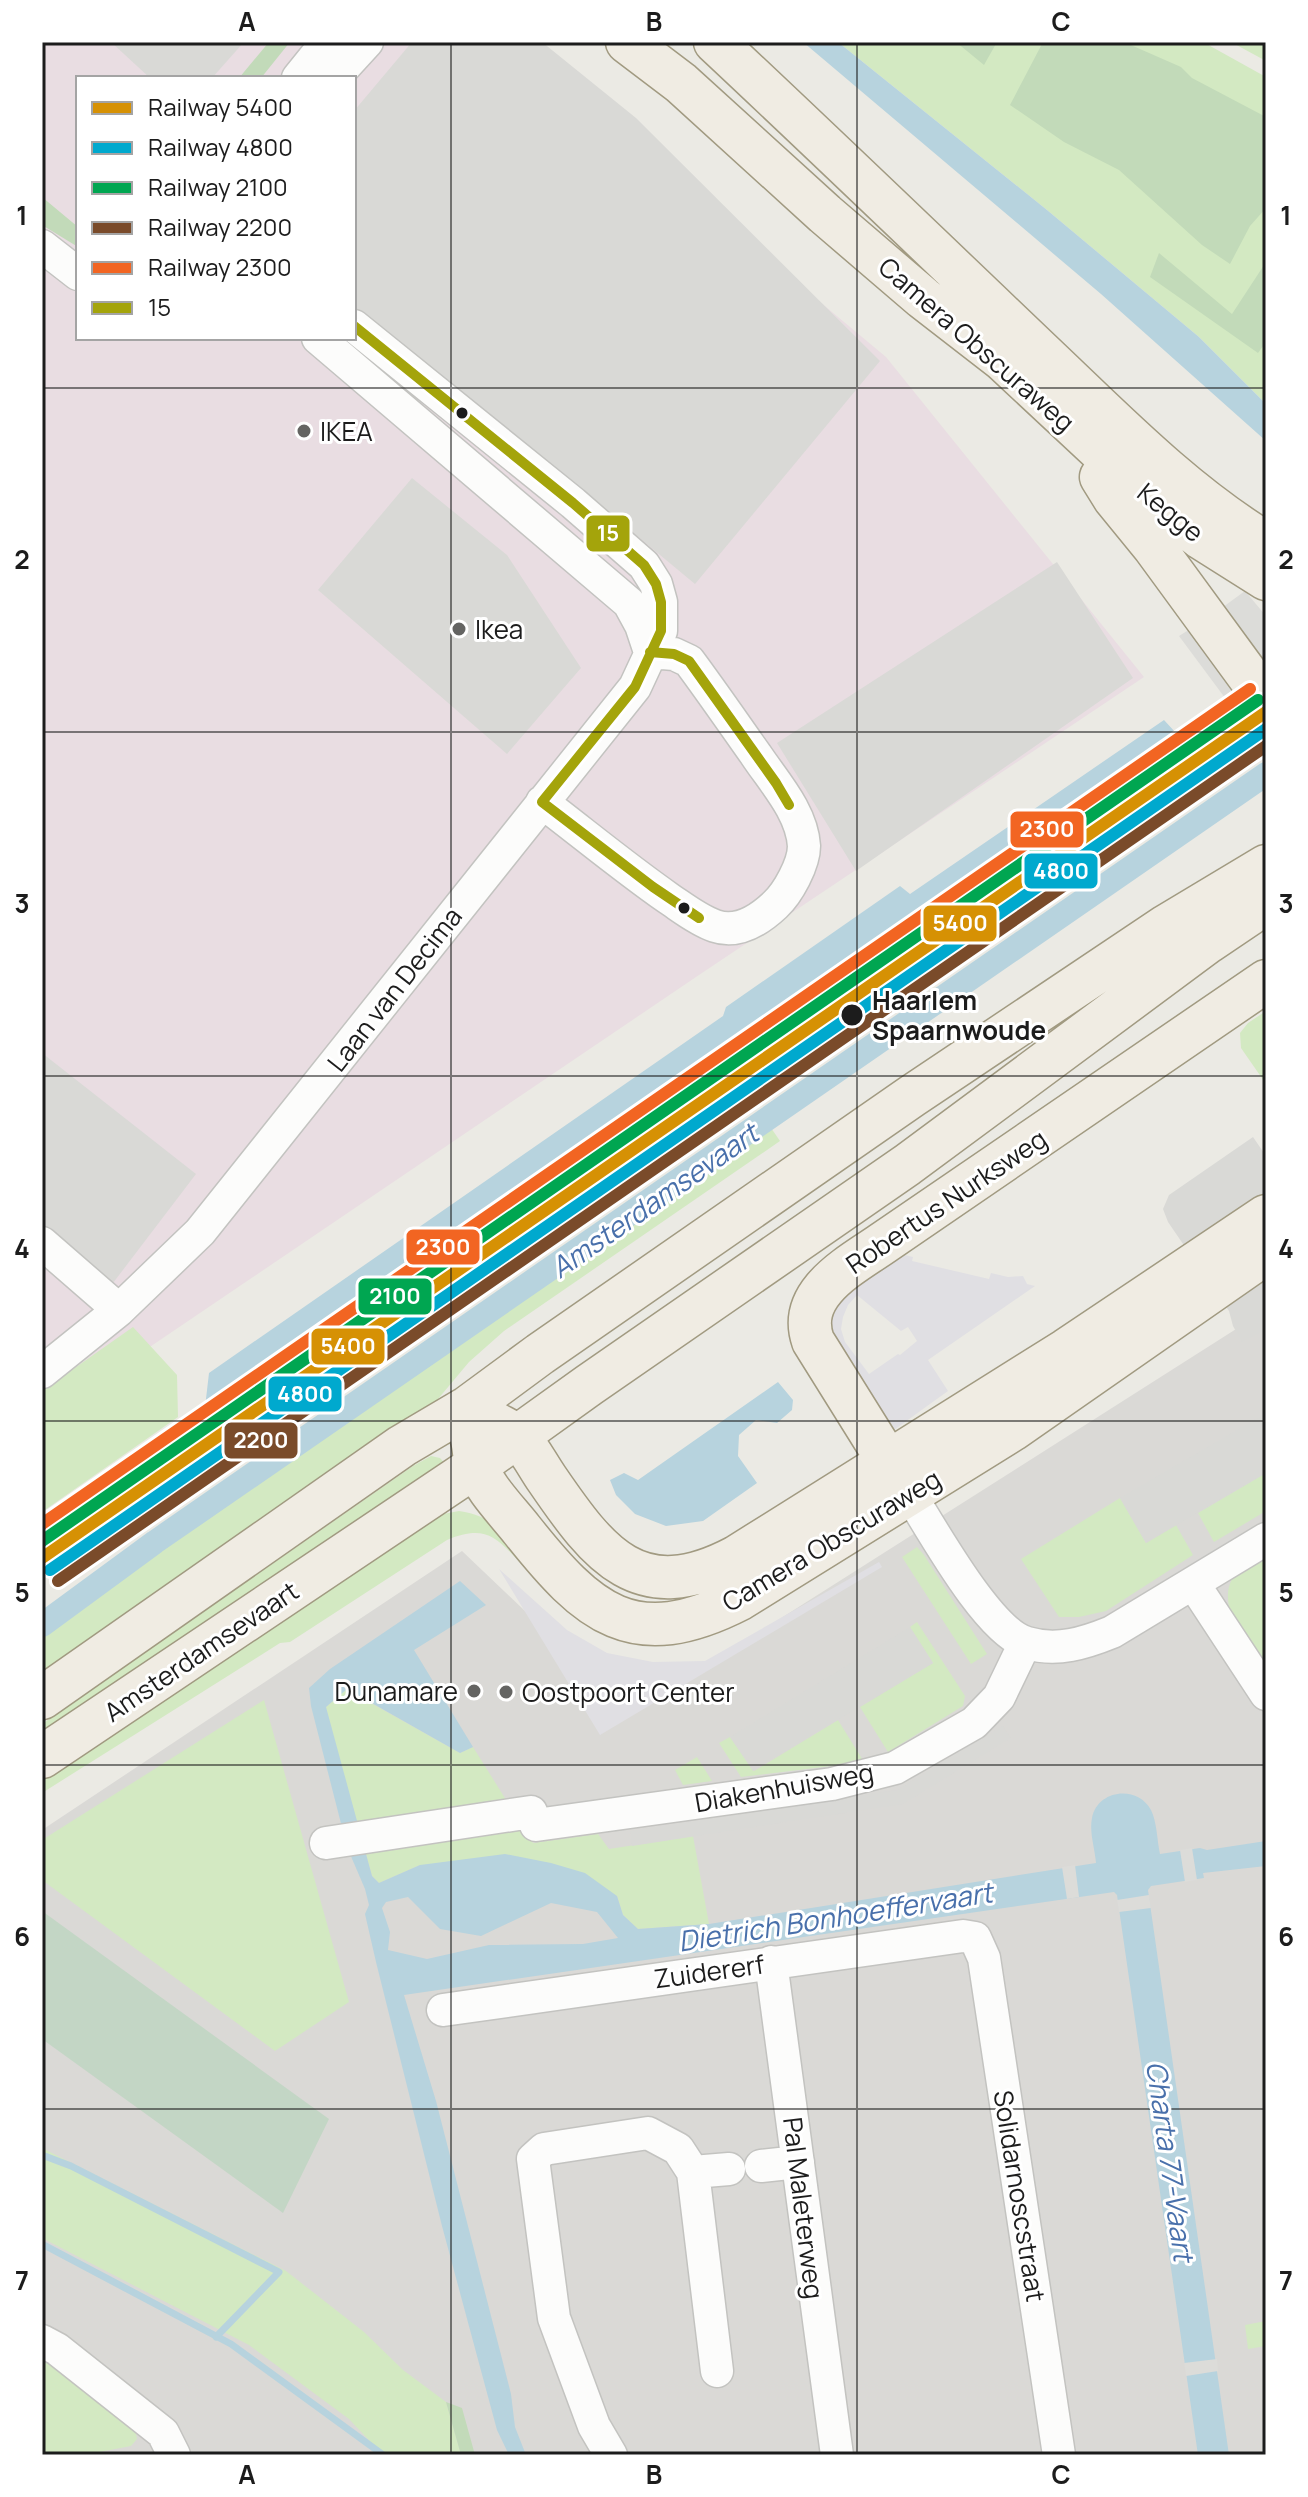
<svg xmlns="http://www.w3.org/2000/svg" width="1308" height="2497" viewBox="0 0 1308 2497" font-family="Manrope,sans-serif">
  <rect width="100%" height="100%" fill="#ebeae4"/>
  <path fill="#dad9d6" d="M1266,1310V2455H42V1830L462,1551L632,1713Z"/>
  <path fill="#e9dde2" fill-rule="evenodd" d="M42,42H532L717,216L886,357L1144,677L696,977L42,1420ZM78,78H354V338H78Z"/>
  <path fill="#d3e9c2" d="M838,42H1203L1266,77V404L1199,337L1047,210Z
    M1231,42H1266V61Z
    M1266,1011V1084L1241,1048L1240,1033L1248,1023Z
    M769,1125L780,1141L504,1331L469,1362L433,1405L42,1674V1631Z
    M133,1327L177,1375L178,1417L42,1512V1391Z
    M431,1456L440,1458L447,1466L42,1735V1724L413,1466Z
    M1266,1473V1511L1214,1542L1198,1513Z
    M1120,1498L1146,1543L1176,1525L1193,1555L1106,1611L1079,1617H1059L1021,1559Z
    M459,1511C495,1516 503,1535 527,1561L522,1565C497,1537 485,1524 447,1540L290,1642L280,1643L42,1793V1780L426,1524L443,1514Z
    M917,1547L924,1555L987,1654L971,1664L902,1557Z
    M1266,1554V1675C1250,1649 1209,1601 1238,1571C1245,1564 1258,1559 1266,1554Z
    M917,1622L965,1696L963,1706L888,1752L860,1707L933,1663L910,1627Z
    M346,1689L460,1753L473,1747L533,1843L598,1834L609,1849L693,1836L709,1924L638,1929L623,1915L617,1896L420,1865L379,1883L372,1876L327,1716L326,1707Z
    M264,1700L349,2002L275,2051L42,1880V1840Z
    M838,1720L864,1762L741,1777L719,1743L730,1737L754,1771Z
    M697,1757L712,1781L683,1785L675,1770Z
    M42,2148L286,2271L364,2332L403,2370L446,2402L461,2455H383L349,2419L249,2345L42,2238Z
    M1266,2321V2346L1248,2349L1245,2325Z
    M42,2360L133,2419L137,2439L131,2446L84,2455H42Z"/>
  <path fill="#c2dab9" d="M269,42H290L261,78H239Z
    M956,42H997L984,65Z
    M1043,42H1124L1181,67L1192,78L1266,117V208L1250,226L1230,264L1202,245L1119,170L1064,142L1010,105Z
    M42,197L78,227V247L42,225Z
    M1159,253L1232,314L1266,262V342L1258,353L1150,277Z
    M446,2402L462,2408L475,2455H461Z"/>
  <path fill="#c3d6c5" d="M42,1911L329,2119L283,2213L42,2039Z"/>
  <path fill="#d9d9d6" d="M111,42H244L212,78H150Z
    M412,42H542L636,118L880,361L695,584L489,413L354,309V111Z
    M412,478L507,555L581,668L507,754L318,590Z
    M1057,562L1133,678L856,871L777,743Z
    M42,1053L196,1174L113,1283L42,1227Z
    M1253,1137L1266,1156V1330L1242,1342L1233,1326L1229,1311L1168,1222L1163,1209L1169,1195Z
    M1266,1413V1473L1146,1543L1120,1498Z
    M910,1627L933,1663L753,1771L730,1737Z
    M1003,1726L1011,1738L903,1804L632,1846L630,1831L897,1790Z"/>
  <path fill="#e0dfe3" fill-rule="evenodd" d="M888,1251L913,1257L912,1261L989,1279L991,1273L1008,1277L1023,1276L1027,1284L1035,1286L928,1360L948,1391L887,1435L828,1326L841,1287ZM857,1295L901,1331L908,1327L917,1341L900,1355L898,1354L869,1374L845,1342L841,1329L843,1317L848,1305Z
    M879,1562L882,1567L600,1735L499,1569L567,1630L607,1653L653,1662L705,1661Z"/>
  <path fill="#b7d3de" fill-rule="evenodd" d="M803,42H838L1047,210L1199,337L1266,404V441L1101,294Z
    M1164,720L1176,733L717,1048C645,1116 558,1167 478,1224C387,1289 298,1356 204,1416L209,1373L723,1016L726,1007L900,886L910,894Z
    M778,1382L793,1400L792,1410L777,1423L756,1420L739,1435L738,1456L757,1483L703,1521L666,1526L635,1514L616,1495L610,1480L624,1473L638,1480Z
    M460,1581L486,1605L414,1650L473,1747L460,1753L347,1689L326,1707L372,1876L379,1883L420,1865L505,1854L551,1863L585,1873L617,1896L623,1915L638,1929L709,1924L1096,1863C1095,1849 1089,1832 1092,1818C1097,1790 1137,1784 1151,1810C1157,1822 1157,1840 1160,1854L1200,1848L1207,1850L1266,1841V1866L1203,1873L1204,1878L1151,1886L1148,1890L1229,2455H1198L1117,1895L1114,1892L404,1995L436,2101L511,2394L515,2427L526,2455H509L497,2430L442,2226L376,1962L365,1914L369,1905L365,1889L347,1847L311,1706L309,1688L330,1669ZM408,1897L440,1929L481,1936L551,1903L597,1912L618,1938L583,1944L489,1945L427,1959L388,1950L390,1932L382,1908L386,1902Z"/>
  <path fill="#dcdcd9" d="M1245,591L1266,616V715L1197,626Z
    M1195,626L1266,720V753L1179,636Z
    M1192,1848L1197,1880L1185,1882L1180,1850Z
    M1075,1865L1079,1897L1067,1899L1062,1867Z
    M1149,1895L1151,1908L1119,1912L1117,1900Z
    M1217,2359L1218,2371L1186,2376L1184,2363Z"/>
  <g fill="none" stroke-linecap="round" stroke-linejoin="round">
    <path stroke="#b7d3de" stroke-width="7" d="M42,2155L71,2166L279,2272L216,2337
      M42,2244L231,2344L382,2454"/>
    <path stroke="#b7d3de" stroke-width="24" d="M42,1625L155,1542L1266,774"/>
    <defs>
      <path id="minor" d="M298,78L327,42
        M334,78L367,42
        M42,246L78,274
        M318,338L629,603L641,625L650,652
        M542,802C584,834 625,868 668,898C683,908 698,920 715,926C738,934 759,920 775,905C788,893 804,864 804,846C802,812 774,782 756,755C734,724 712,692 689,661L674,654L650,652
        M42,1243L119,1310
        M42,1372L119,1310L200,1232L635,687L661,631V602L656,584L644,565L573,503L354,326
        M909,1493C932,1529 988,1632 1027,1643C1057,1652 1085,1643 1112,1632L1266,1539
        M1193,1583L1266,1694
        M326,1843L531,1812L536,1825L832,1784L895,1768L974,1723L999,1697L1025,1643
        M771,1962L837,2455
        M443,2010L963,1936L975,1938L984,1958L1059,2455
        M761,2166L798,2162
        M693,2172L729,2169
        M42,2341L57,2349L163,2433L174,2455
        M611,2455L594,2426L554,2318L533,2159L544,2149L648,2133L678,2149L693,2172L717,2371"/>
      <path id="major" d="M627,42L681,83L825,214L923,298L1003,360L1152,499L1201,538L1266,579
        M715,42C824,144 932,248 1040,351C1111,418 1183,493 1266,543
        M1101,477L1114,498L1154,547L1266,700
        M493,1422C501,1427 512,1431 519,1438C530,1450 538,1466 547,1479C599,1555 639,1608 736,1557L1066,1350L1266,1216
        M472,1440C474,1448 474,1457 476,1464C482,1486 508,1512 522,1530C588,1613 633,1654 740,1599L1012,1430L1266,1253
        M901,1482L813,1341C796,1292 852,1265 886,1241L1266,981
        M42,1698L402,1446L468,1407L540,1354L912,1096L1166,926L1266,866
        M42,1757L476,1466L589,1385L907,1165L1208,942L1266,903"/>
    </defs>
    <use href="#minor" stroke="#c3c3c0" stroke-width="35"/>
    <use href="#major" stroke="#a19a81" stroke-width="45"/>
    <use href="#minor" stroke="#fcfcfb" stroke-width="32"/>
    <use href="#major" stroke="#f0ece3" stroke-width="42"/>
    <defs>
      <path id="bus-1" d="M354,326L573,503L644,565L656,584L661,602V631L635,687L542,802
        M650,652L674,654L689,661L776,783L789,805
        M542,802L653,887L699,918"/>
    </defs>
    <use href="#bus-1" stroke="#fff" stroke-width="16"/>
    <use href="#bus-1" stroke="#a4a40b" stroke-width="10"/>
    <defs>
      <path id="rail-1" d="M42,1558L1266,712"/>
      <path id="rail-2" d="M50,1570L1266,729"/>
      <path id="rail-3" d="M42,1541L1258,700"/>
      <path id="rail-4" d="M58,1581L1266,746"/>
      <path id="rail-5" d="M42,1524L1250,689"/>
    </defs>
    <use href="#rail-1" stroke="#fff" stroke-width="18"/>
    <use href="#rail-2" stroke="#fff" stroke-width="18"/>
    <use href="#rail-3" stroke="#fff" stroke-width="18"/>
    <use href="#rail-4" stroke="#fff" stroke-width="18"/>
    <use href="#rail-5" stroke="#fff" stroke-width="18"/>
    <use href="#rail-1" stroke="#d69104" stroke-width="12"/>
    <use href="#rail-2" stroke="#00a9ce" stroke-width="12"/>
    <use href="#rail-3" stroke="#00a651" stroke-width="12"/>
    <use href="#rail-4" stroke="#7a4b2a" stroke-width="12"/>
    <use href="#rail-5" stroke="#f26522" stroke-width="12"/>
  </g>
  <path fill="none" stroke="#1c1c1c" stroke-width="2" stroke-opacity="0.55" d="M451,42V2455M857,42V2455M42,388H1266M42,732H1266M42,1076H1266M42,1421H1266M42,1765H1266M42,2109H1266"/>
  <g fill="#1c1c1c" stroke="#fff" stroke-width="3">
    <circle cx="462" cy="413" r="7"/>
    <circle cx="684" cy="908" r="7"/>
    <circle cx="852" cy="1015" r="12"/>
  </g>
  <g fill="#646462" stroke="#fff" stroke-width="3">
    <circle cx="304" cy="431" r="8"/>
    <circle cx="459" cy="629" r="8"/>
    <circle cx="474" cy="1691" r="8"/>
    <circle cx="506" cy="1692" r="8"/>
  </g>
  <g text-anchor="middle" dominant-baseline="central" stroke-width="6" stroke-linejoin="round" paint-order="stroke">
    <g font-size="26" fill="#1c1c1c" stroke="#fff">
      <text transform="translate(977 344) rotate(41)">Camera Obscuraweg</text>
      <text transform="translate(1171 512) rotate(39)">Kegge</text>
      <text transform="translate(394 989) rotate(-52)">Laan van Decima</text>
      <text transform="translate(946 1201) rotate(-34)">Robertus Nurksweg</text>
      <text transform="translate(831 1540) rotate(-31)">Camera Obscuraweg</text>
      <text transform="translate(201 1651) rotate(-34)">Amsterdamsevaart</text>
      <text transform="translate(784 1787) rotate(-10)">Diakenhuisweg</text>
      <text transform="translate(709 1971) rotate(-8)">Zuidererf</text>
      <text transform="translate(1020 2196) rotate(81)">Solidarnoscstraat</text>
      <text transform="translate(804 2208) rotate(83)">Pal Maleterweg</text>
    </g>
    <g font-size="26" fill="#1c1c1c" stroke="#fff" text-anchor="start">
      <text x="320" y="431">IKEA</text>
      <text x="475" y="629">Ikea</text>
      <text x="458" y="1691" text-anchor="end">Dunamare</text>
      <text x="522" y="1692">Oostpoort Center</text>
    </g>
    <g font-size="26" font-weight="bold" fill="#1c1c1c" stroke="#fff" text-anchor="start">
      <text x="872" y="1000">Haarlem<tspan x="872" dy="30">Spaarnwoude</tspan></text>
    </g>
    <g font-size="28" font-style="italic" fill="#4970ab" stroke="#fff">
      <text transform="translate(654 1200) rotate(-35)">Amsterdamsevaart</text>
      <text transform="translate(835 1916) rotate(-9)">Dietrich Bonhoeffervaart</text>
      <text transform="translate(1171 2161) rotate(82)">Charta 77-Vaart</text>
    </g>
  </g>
  <g stroke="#fff" stroke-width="3">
    <rect x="585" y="514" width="46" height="39" rx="8" fill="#a4a40b"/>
    <rect x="1009" y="810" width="76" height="39" rx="8" fill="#f26522"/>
    <rect x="1023" y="852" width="76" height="38" rx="8" fill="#00a9ce"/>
    <rect x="922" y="904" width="76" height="39" rx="8" fill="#d69104"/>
    <rect x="405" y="1228" width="76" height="38" rx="8" fill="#f26522"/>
    <rect x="357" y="1277" width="76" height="39" rx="8" fill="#00a651"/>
    <rect x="310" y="1327" width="76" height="39" rx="8" fill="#d69104"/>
    <rect x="267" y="1375" width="76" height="38" rx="8" fill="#00a9ce"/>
    <rect x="223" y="1421" width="76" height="39" rx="8" fill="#7a4b2a"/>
  </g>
  <g font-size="22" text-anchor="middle" font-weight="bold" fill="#fff">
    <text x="608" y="541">15</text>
    <text x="1047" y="837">2300</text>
    <text x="1061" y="879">4800</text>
    <text x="960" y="931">5400</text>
    <text x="443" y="1255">2300</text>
    <text x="395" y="1304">2100</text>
    <text x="348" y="1354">5400</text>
    <text x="305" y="1402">4800</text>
    <text x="261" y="1448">2200</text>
  </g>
  <rect width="1308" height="2497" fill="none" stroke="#ffffff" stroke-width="88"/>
  <rect x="76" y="76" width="280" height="264" fill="#ffffff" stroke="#a4a4a4" stroke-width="2"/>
  <rect x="92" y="102" width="40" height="12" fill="#d69104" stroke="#a4a4a4" stroke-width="2"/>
  <text x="148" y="116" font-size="24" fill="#1c1c1c">Railway 5400</text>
  <rect x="92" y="142" width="40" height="12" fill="#00a9ce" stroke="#a4a4a4" stroke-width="2"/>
  <text x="148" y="156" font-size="24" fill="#1c1c1c">Railway 4800</text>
  <rect x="92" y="182" width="40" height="12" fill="#00a651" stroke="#a4a4a4" stroke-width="2"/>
  <text x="148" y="196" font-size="24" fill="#1c1c1c">Railway 2100</text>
  <rect x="92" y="222" width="40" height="12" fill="#7a4b2a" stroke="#a4a4a4" stroke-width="2"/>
  <text x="148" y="236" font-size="24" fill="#1c1c1c">Railway 2200</text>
  <rect x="92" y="262" width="40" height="12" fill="#f26522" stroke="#a4a4a4" stroke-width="2"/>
  <text x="148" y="276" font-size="24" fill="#1c1c1c">Railway 2300</text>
  <rect x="92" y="302" width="40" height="12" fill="#a4a40b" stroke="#a4a4a4" stroke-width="2"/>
  <text x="148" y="316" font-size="24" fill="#1c1c1c">15</text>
  <rect x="44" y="44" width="1220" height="2409" fill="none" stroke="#1c1c1c" stroke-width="3"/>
  <g font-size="26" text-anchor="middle" font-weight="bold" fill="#1c1c1c">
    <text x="247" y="31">A</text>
    <text x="654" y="31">B</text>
    <text x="1061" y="31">C</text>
    <text x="22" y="225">1</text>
    <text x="1286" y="225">1</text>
    <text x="22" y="569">2</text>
    <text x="1286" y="569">2</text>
    <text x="22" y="913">3</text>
    <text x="1286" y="913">3</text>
    <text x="22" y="1258">4</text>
    <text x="1286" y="1258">4</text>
    <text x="22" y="1602">5</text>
    <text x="1286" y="1602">5</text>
    <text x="22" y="1946">6</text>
    <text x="1286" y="1946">6</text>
    <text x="22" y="2290">7</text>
    <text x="1286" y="2290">7</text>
    <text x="247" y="2484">A</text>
    <text x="654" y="2484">B</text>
    <text x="1061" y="2484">C</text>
  </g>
</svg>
